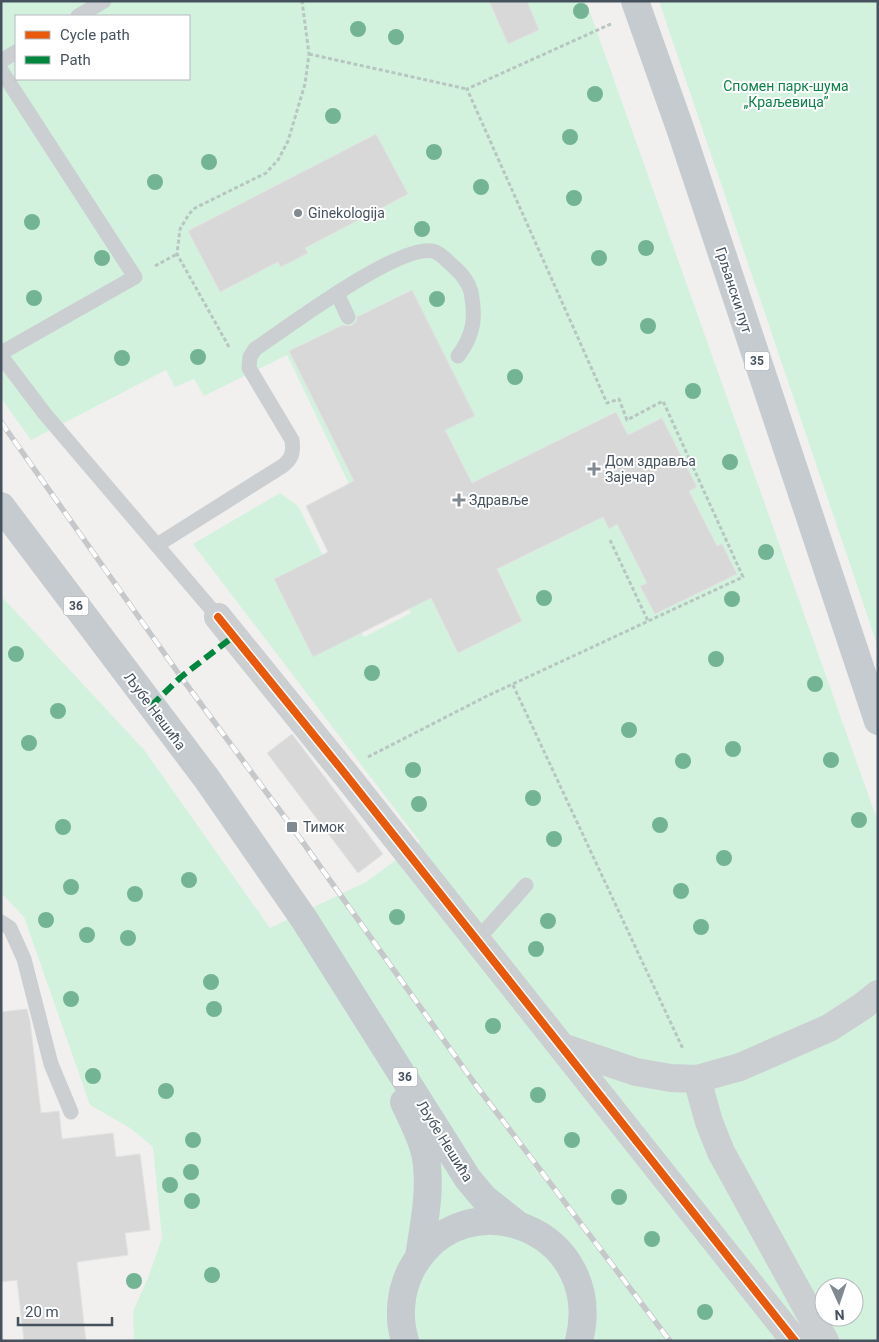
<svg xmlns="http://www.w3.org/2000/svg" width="879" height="1342" viewBox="0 0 879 1342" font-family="Roboto,sans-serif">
  <rect width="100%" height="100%" fill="#f1f0ef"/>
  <path fill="#d2f2de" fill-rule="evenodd" d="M1,1H586L878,822V1341H134L133,1311L148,1278L162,1238L153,1147L130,1128L90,1105L24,917L1,893V600L4,599L145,751L270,928L366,882L420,842L193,544L280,493L298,506L364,637L411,613L287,355L204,396L194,379L175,387L166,370L31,440L1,398ZM16,16H189V79H16ZM824,1287H854V1317H824Z
    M659,1H878V647Z"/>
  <path fill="#d8d8d9" stroke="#e2e2e2" d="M489,1H527L539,30L508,44Z
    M376,134L408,194L305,248L308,253L281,267L278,262L220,292L188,231Z
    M412,290L475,416L445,430L472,483L616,412L628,435L662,418L697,487L689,491L717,546L722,544L737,574L655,614L640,586L647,583L617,524L609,529L603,517L497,569L522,621L458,653L431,598L313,657L274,579L328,552L306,506L354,481L289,351L343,325L348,326L352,325L356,322L357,317Z
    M292,734L383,854L358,873L267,753Z
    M27,1009L30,1021L41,1113L59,1111L62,1139L113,1133L116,1157L140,1154L150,1230L125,1233L128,1255L77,1262L86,1341H24L17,1280L1,1282V1012Z"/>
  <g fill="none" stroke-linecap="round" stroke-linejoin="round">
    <path stroke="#b7c6c1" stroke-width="3" stroke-dasharray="4 2.5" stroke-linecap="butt" d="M309,54L467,89
      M155,266L177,254
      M229,347L177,254L180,229L189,214L195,208L266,173L278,160L288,141L305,84L309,54L302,1
      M610,540L648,621
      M513,685L683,1049
      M368,757L485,697L743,577L663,401L627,420L619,399L607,403L467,89L613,23"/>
    <path stroke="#cccfd1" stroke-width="15" d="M78,16L104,1
      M1,61L16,52
      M1,70L135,277L1,353
      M337,293L348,317
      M1,356L45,414L218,617
      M157,545L281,467C291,460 294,454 292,440L249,368L250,357L255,349C288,327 398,244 433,251C441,253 448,262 454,267C462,274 468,281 471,292C476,317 474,335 458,356
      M1,922L10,928L24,959L51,1064L71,1112
      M477,940L526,885"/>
    <path stroke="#cccfd1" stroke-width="28" d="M218,617L342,770L795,1341
      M562,1047L636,1072L671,1078L697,1079L740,1067L829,1028L863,1006L878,994
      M697,1079L709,1122L721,1152L825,1341"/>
    <path stroke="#c6cbcf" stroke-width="28" d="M635,1L681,131L878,721
      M1,506L207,779L304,919L468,1179L484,1198L518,1225
      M404,1102C411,1117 419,1132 424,1149C433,1183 424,1223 419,1257
      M405,1341C398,1318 400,1292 411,1270C463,1174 607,1230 579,1341"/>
    <defs>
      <path id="rail" d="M1,422L181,677L292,827L475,1084L670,1341"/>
    </defs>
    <use href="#rail" stroke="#c6c8ca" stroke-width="5.5"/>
    <use href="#rail" stroke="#fff" stroke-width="4" stroke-dasharray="11" stroke-linecap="butt"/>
    <path stroke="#00873e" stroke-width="6" stroke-dasharray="12 6" stroke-linecap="butt" d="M151,706L181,677L234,636"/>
    <defs>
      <path id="cycleway" d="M218,617L342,770L795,1341"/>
    </defs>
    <use href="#cycleway" stroke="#fff" stroke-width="11"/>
    <use href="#cycleway" stroke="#e8590c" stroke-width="8"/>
  </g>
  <g fill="#73b494">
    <circle cx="581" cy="11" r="8"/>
    <circle cx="358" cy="29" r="8"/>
    <circle cx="396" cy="37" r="8"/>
    <circle cx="595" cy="94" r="8"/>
    <circle cx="333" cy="116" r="8"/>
    <circle cx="570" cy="137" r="8"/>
    <circle cx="434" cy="152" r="8"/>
    <circle cx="209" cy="162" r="8"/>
    <circle cx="155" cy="182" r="8"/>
    <circle cx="481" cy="187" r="8"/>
    <circle cx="574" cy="198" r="8"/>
    <circle cx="32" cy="222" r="8"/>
    <circle cx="422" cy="229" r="8"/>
    <circle cx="646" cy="248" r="8"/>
    <circle cx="102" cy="258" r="8"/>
    <circle cx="599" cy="258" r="8"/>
    <circle cx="34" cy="298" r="8"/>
    <circle cx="437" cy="299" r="8"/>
    <circle cx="648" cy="326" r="8"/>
    <circle cx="198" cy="357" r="8"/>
    <circle cx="122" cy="358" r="8"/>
    <circle cx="515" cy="377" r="8"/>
    <circle cx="693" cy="391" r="8"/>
    <circle cx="730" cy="462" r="8"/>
    <circle cx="766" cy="552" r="8"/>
    <circle cx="544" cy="598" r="8"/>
    <circle cx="732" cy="599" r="8"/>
    <circle cx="16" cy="654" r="8"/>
    <circle cx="716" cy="659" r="8"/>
    <circle cx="372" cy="673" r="8"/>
    <circle cx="815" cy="684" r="8"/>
    <circle cx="58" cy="711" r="8"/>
    <circle cx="629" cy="730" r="8"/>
    <circle cx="29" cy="743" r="8"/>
    <circle cx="733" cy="749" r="8"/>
    <circle cx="831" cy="760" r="8"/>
    <circle cx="683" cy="761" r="8"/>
    <circle cx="413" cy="770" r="8"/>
    <circle cx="533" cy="798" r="8"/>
    <circle cx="419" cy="804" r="8"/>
    <circle cx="859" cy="820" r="8"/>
    <circle cx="660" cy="825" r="8"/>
    <circle cx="63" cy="827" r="8"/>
    <circle cx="554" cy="839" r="8"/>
    <circle cx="724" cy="858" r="8"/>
    <circle cx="189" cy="880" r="8"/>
    <circle cx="71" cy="887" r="8"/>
    <circle cx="681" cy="891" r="8"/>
    <circle cx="135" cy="894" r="8"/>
    <circle cx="397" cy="917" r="8"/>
    <circle cx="46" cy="920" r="8"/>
    <circle cx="548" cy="921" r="8"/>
    <circle cx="701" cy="927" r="8"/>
    <circle cx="87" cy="935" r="8"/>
    <circle cx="128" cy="938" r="8"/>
    <circle cx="536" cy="949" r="8"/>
    <circle cx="211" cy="982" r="8"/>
    <circle cx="71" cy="999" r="8"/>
    <circle cx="214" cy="1009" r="8"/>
    <circle cx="493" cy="1026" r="8"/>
    <circle cx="93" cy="1076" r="8"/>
    <circle cx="166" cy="1091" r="8"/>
    <circle cx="538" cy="1095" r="8"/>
    <circle cx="193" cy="1140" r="8"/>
    <circle cx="572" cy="1140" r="8"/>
    <circle cx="191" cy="1172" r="8"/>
    <circle cx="170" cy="1185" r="8"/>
    <circle cx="619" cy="1197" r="8"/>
    <circle cx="192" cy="1201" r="8"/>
    <circle cx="652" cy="1239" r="8"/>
    <circle cx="212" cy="1275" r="8"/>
    <circle cx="134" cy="1281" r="8"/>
    <circle cx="705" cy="1312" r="8"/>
  </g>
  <g fill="#818991" stroke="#fff" stroke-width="2">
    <circle cx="298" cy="213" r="5"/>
    <path d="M591.5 461.5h5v5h5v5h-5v5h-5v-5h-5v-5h5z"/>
    <path d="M456.5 492.5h5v5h5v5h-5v5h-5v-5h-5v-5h5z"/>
    <rect x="286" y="821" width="12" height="12" rx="2.5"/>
  </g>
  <g text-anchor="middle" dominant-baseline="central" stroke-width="4" stroke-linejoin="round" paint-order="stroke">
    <g fill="#fff" stroke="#7d868e" stroke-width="1">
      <rect x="744.5" y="351.5" width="25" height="19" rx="4"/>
      <rect x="63.5" y="596.5" width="25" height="19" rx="4"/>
      <rect x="392.5" y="1067.5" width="25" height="19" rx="4"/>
    </g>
    <g font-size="12" font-weight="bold" fill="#45525e">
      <text x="757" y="361">35</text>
      <text x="76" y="606">36</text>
      <text x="405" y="1077">36</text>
    </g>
    <g font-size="14" fill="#0c834a" stroke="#fff">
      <text x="786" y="86">Спомен парк-шума<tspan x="786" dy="16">„Краљевица”</tspan></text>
    </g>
    <g font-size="14" fill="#45525e" stroke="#fff" text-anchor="start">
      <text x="308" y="213">Ginekologija</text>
      <text x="605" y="461">Дом здравља<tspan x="605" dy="16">Зајечар</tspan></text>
      <text x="469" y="500">Здравље</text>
      <text x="303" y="827">Тимок</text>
    </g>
    <g font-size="14" fill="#45525e" stroke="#fff">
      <text transform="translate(734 290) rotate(72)">Грљански пут</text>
      <text transform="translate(155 711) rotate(53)">Љубе Нешића</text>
      <text transform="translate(445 1141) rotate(58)">Љубе Нешића</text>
    </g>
  </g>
  <rect width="879" height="1342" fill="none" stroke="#45525e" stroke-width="5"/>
  <rect x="15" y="15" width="175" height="65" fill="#ffffff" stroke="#b5babf"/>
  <rect x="25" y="31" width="25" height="8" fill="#e8590c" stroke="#b5babf"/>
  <text x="60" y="40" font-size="15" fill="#45525e">Cycle path</text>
  <rect x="25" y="56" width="25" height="8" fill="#00873e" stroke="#b5babf"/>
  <text x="60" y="65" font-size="15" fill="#45525e">Path</text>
  <g transform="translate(839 1302) rotate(177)"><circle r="24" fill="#ffffff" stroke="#b5babf"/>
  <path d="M0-4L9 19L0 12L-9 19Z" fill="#818991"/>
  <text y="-8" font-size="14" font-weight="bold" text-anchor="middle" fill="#45525e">N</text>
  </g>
  <path d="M18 1317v8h94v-8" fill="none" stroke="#45525e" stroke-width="2.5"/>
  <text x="25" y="1317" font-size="15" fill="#45525e" stroke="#ffffff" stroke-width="4" paint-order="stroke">20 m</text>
</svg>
